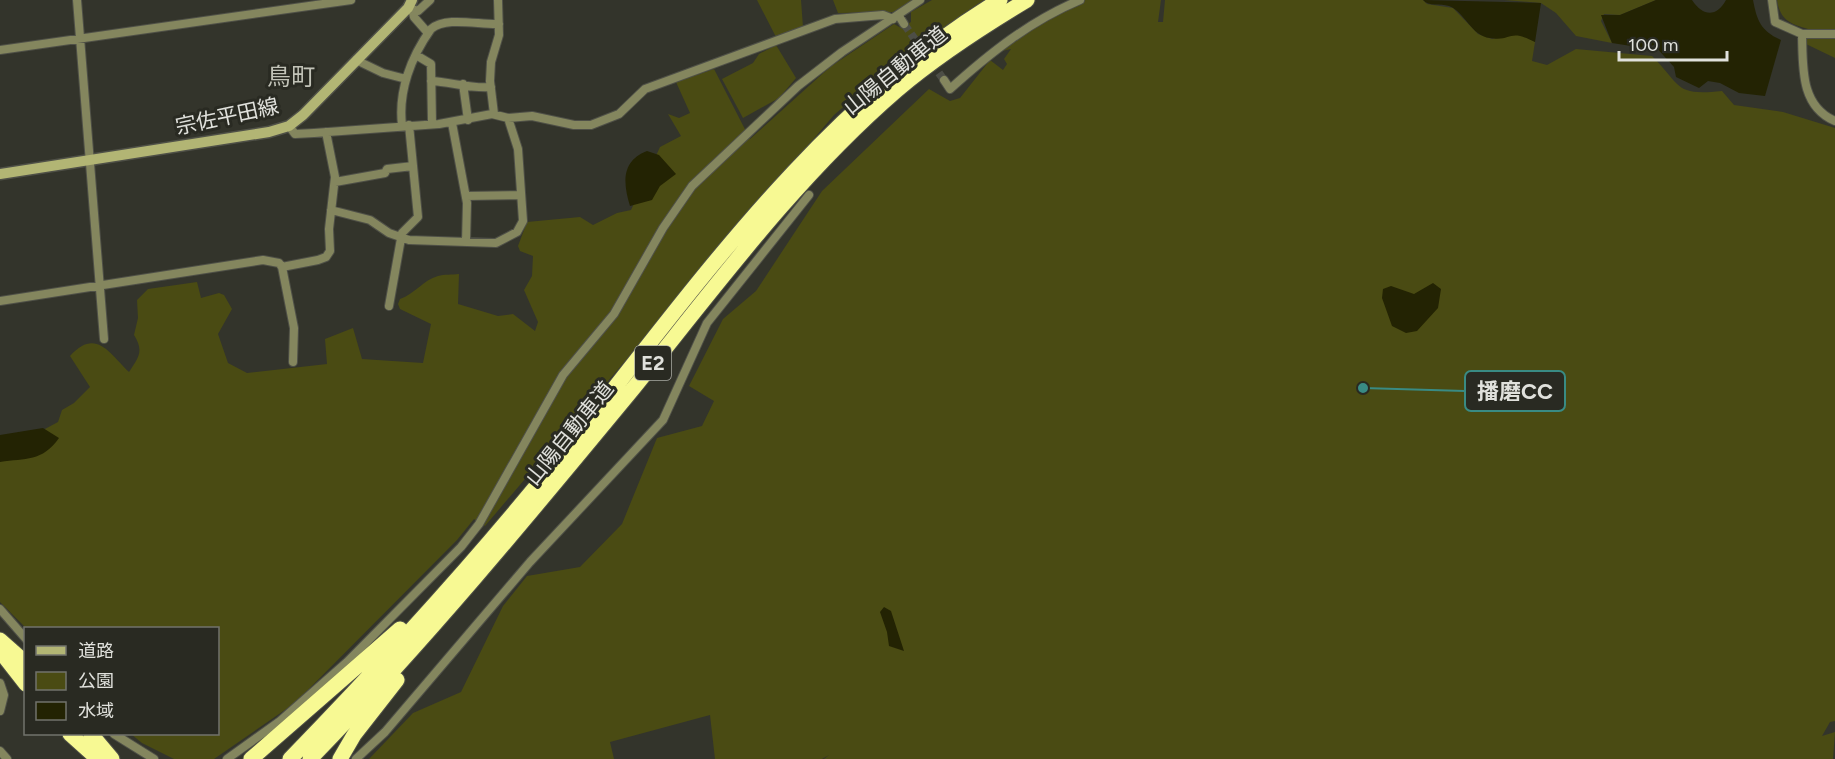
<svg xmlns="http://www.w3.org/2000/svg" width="1835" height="759" viewBox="0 0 1835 759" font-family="Figtree,'Noto Sans JP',sans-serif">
  <rect width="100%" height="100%" fill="#33342b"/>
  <path fill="#4a4b13" d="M757,0H801L803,27L776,37Z
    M833,0H914L893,12L838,13Z
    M932,0H984L909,51L834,115L485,526L474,519L457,540L295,703L214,759H174L142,743L131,734H218V628H26L0,602V453L58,422L62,410L74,403L90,387L70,356C96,327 110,354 129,372C139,357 144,351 134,335L138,318L137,300L148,289L197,282L201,298L219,293L224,295L232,309L218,334L228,363L247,373L327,364L325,339L353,328L362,359L423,363L431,324L400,309L398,304L400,299C415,294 423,280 438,276C444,274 452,275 459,274L458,304L498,316L513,314L535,331L538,322L524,290L532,276L533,256L520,251L518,246L527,222L580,217L593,225L617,213L631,210L660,147L681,136L668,114L679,118L690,113L676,82L714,69L750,139L830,67L894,24L901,28L911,22V12Z
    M1085,0H1161L1158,22H1163L1165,0H1423L1427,4L1453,8L1478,34L1492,39L1519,33L1535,42L1532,61L1547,65L1576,49L1652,56C1682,86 1674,96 1722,91L1734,105L1783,112L1835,128V721L1830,722L1822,736L1835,732L1833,759H824L829,755L822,759H715L710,715L610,742L614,759H369L413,713L461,692L503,606L527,576L580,567L622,524L657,438L702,426L714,401L689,386L723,319L756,291L822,191L929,89L950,101L960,98L990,60L1003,70L1007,64L1004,59L1011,49L1002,51L1001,47L1031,27Z
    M1504,0H1656L1620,15L1604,14L1601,21L1612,43L1576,36L1556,13L1541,3Z
    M1777,0H1835V58L1806,44L1808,29C1790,24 1780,20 1777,0Z
    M776,45L796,78L779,98L743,118L722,79L753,63L759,54Z"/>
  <path fill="#232303" d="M1423,0L1541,3L1535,42C1508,28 1512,42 1490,38C1471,36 1465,12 1449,6C1440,3 1429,7 1423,0Z
    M1656,0H1692C1703,17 1717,17 1726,0H1753C1757,21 1761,31 1781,40L1765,96L1739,93L1720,83L1708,81L1699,88L1676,77L1674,67L1654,45L1644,48L1612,43L1601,15H1620Z
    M647,151L659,155L676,174L660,186L652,200L630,206C623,183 621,161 647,151Z
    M1433,283L1441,289L1438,308L1417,331L1406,333L1392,326L1382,298L1383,289L1391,286L1414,294Z
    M43,428L59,438C42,462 26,458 0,462V435Z
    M884,607L891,611L904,651L889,646L887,632L880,612Z"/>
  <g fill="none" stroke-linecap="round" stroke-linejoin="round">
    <path stroke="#4d4e46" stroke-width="8" stroke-dasharray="8 4" stroke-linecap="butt" d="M904,24L944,80"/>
    <defs>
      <path id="minor" d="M77,0L104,339
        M1772,0L1775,22L1802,34H1835
        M409,8L418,11L430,0
        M412,9L414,17L428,33
        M899,16L904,24
        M1802,34C1803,67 1800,106 1835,121
        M0,50L351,0
        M416,55L431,64L432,124
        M356,60L383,73L406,79
        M944,80L950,89C990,53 1030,21 1080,0
        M431,81C451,82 471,89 491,87
        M463,84L468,120
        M494,114L490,81L491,62L499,35L498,0
        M452,123L467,203L466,242
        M402,125C398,91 411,57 431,29C446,16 479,25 499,24
        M289,126L295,134L314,133L439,124L492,114L508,118L532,116L574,125H591L619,114L645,89L835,19L883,15L893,19
        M335,182L385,173L387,169L413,166
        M466,196L521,195
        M331,210L370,220L389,233L409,240L496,243L517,232L523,221L518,149L508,118
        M282,267L318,260L326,257L330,251L329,229L335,177L326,132
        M0,301L263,260L279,263L282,267L294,328L293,362
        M389,306L402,233L418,217L409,125
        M0,609L26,639
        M0,683L4,695L0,711
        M114,734L154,759
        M0,751L7,759
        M227,759L280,721L347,662L461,547L479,524L563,375L614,314L663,228L692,186L798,86L842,52L920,0
        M356,759L385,732L530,562L663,420L707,323L809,195"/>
      <path id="secondary" d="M0,174L269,132L289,126L303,115L408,8L412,0"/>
      <path id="motorway" d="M0,640L26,663
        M0,651L26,684
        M70,734L98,759
        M91,734L112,759
        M251,759L400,629
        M290,759C382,664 472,566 556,462C689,297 814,112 1000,0
        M310,759C424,642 528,516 632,390C716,286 795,178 897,90C937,56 982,27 1027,0
        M340,759L354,735L397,680"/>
    </defs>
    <use href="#minor" stroke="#4f5047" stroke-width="10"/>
    <use href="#secondary" stroke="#4f5047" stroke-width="13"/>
    <use href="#motorway" stroke="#4f5047" stroke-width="17"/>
    <use href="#minor" stroke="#84865e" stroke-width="8"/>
    <use href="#secondary" stroke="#b2b574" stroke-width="10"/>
    <use href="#motorway" stroke="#f7f993" stroke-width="15"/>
  </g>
  <g text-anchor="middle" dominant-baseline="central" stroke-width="6" stroke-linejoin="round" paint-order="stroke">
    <rect fill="#292a22" stroke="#a9aaa4" stroke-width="1.5" x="635" y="346" width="36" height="34" rx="4.5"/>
    <g font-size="20" font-weight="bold" fill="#e0e1dc">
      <text x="653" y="363">E2</text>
    </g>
    <g font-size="21" fill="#e0e1dc" stroke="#292a22">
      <text transform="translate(895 70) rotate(-39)">山陽自動車道</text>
      <text transform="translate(227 116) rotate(-12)">宗佐平田線</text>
      <text transform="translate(569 433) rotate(-51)">山陽自動車道</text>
    </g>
    <g font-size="24" fill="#c2c3b8" stroke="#292a22">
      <text x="291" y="76">鳥町</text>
    </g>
  </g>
  <path fill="none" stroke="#398b84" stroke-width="2" d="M1363 388L1465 391"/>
  <circle fill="#398b84" stroke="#292a22" stroke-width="2" cx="1363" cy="388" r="6"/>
  <rect fill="#292a22" stroke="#398b84" stroke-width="2" x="1465" y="371" width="100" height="40" rx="6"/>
  <g font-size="22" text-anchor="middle" font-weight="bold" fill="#e0e1dc">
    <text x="1515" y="399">播磨CC</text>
  </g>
  <rect x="24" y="627" width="195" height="108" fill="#292a22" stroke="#72736c" stroke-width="1.5"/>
  <rect x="36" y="646" width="30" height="9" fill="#b2b574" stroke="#72736c" stroke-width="1.5"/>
  <text x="78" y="657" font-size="18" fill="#e0e1dc">道路</text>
  <rect x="36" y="672" width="30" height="18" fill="#4a4b13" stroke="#72736c" stroke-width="1.5"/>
  <text x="78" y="687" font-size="18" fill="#e0e1dc">公園</text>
  <rect x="36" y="702" width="30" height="18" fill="#232303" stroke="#72736c" stroke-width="1.5"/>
  <text x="78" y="717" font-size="18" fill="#e0e1dc">水域</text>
  <path d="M1619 51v9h108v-9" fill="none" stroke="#e0e1dc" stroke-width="3"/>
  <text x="1628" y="51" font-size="18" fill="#e0e1dc" stroke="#292a22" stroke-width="4.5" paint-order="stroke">100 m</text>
</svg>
